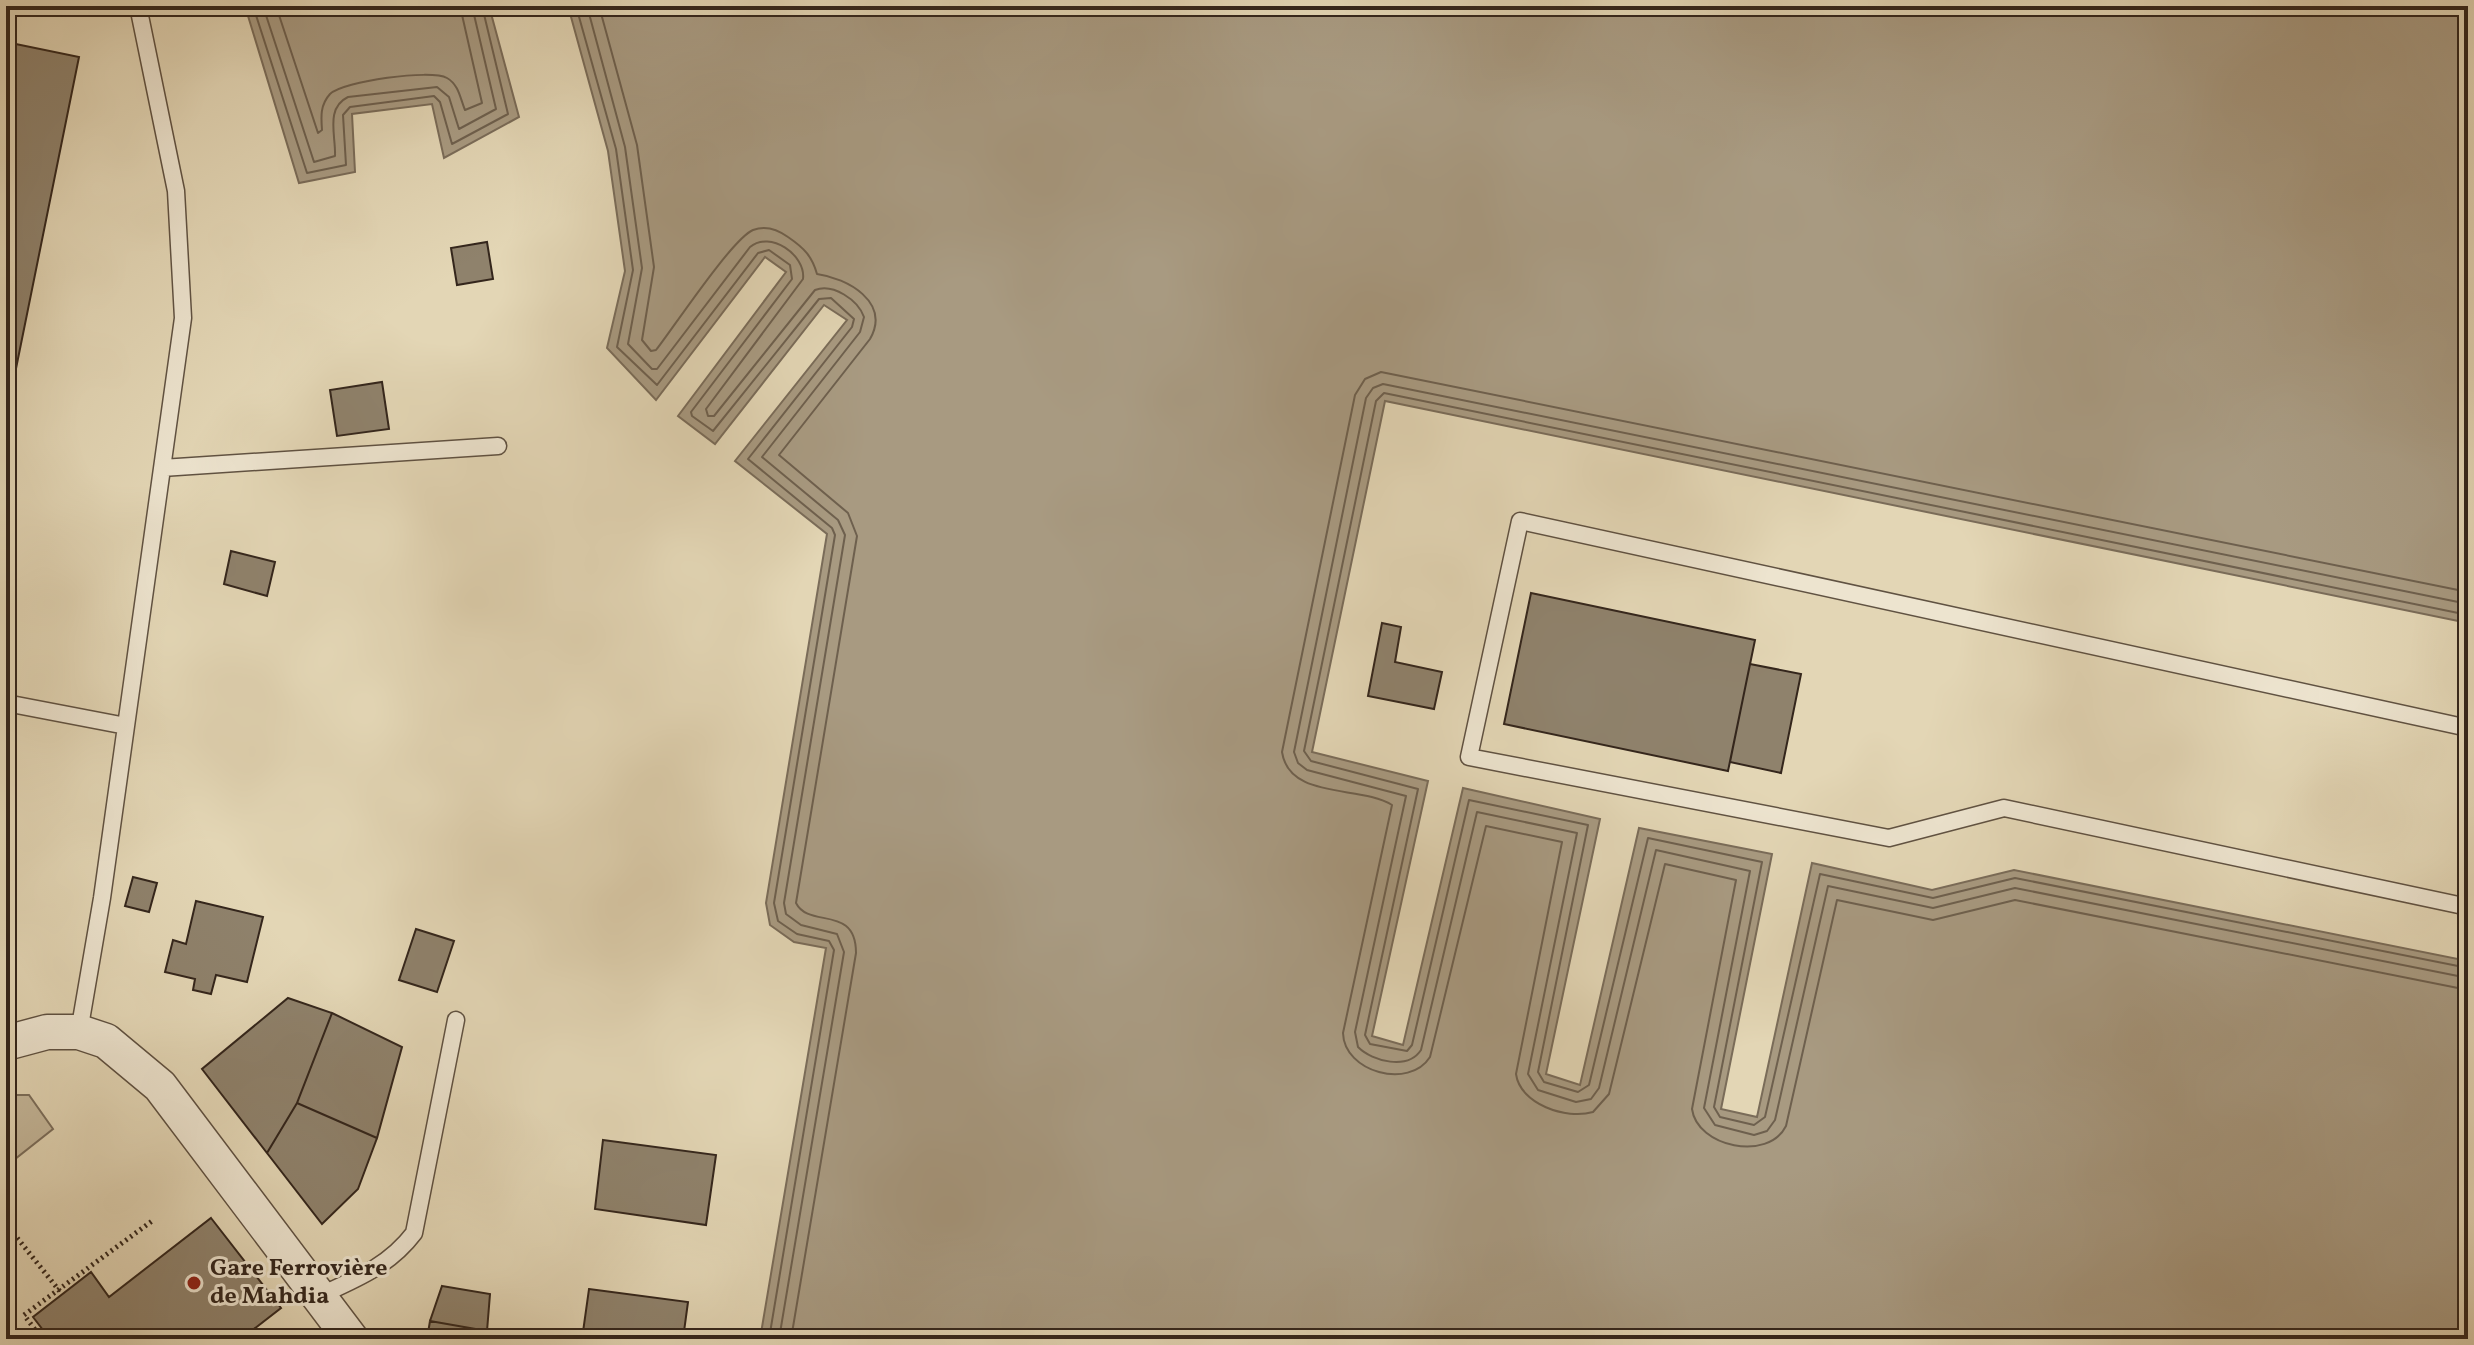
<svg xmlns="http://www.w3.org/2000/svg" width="2474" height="1345" viewBox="0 0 2474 1345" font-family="Vollkorn,serif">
  <rect width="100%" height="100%" fill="#e3d6b5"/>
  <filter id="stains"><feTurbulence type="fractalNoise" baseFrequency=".0025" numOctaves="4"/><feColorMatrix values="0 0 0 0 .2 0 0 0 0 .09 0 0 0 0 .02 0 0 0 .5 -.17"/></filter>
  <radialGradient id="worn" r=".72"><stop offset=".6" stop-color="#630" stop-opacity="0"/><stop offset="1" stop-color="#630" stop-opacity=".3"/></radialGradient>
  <path fill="#c5b89b" stroke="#7c6f5c" stroke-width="2" d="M6,1095H29L53,1129L10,1163L6,1158Z"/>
  <path fill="#a89a81" stroke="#7a6c59" stroke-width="2" d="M245,6H489L519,117L444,158L432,104L352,114L355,172L299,183Z
    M568,6H2468V623L1385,401L1312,752L1428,781L1372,1036L1403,1045L1463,788L1600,819L1546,1074L1580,1085L1639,828L1772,854L1721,1109L1757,1117L1812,863L1932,890L2014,870L2468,961V1297L2459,1339H760L826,948L794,942L770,925L766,903L827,534L735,461L847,320L824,305L715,444L678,416L786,272L765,257L656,400L607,348L625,271L608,151Z"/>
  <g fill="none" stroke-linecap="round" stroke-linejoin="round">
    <path stroke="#6e604e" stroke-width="2" d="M253,6L307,173L346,165L343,115L350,107L434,96L440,102L452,144L508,114L482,6
      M263,6L314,162L335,156C336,136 325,108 348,97L437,87L449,97L459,129L496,109L472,6
      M276,6L318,133L322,130C321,117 320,105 330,94C343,81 431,69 447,78C459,85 460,98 465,110L482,103L460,6
      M576,6L616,149L633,270L617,347L657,385L758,253L769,250L790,265L792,279L691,412L692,416L713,431L819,299L831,298L854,319L852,327L748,459L832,528L835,535L774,903L778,921L797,934L829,941L834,950L769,1339
      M587,6L625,147L642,268L628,344L652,369H657L750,247C770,230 806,255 803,279L706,409L708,416H714L815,290C833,283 858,300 864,317L860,332L762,457L838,520L845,535L784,903L786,914L801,925L837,934L844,952L779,1339
      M599,6L637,145L654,267L642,340L651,351L656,350C674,327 732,239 753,230C766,225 777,229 788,237C804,248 812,256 817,274C847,278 891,302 870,339L779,455L848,513L857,536L796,903C809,929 856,904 856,953L791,1339
      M2468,592L1381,372L1365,379L1355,395L1282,752C1289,800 1361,785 1392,805L1343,1033C1344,1072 1409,1090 1430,1057L1486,826L1562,842L1516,1074C1520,1104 1566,1120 1593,1112L1609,1094L1665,864L1736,880L1692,1109C1697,1147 1768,1162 1786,1126L1837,900L1933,920L2015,900L2468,990
      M2468,604L1383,384L1373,388L1366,398L1294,752L1298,763L1307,770L1406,796L1355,1032L1358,1047C1373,1062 1408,1070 1421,1050L1477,812L1577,833L1528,1074L1538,1090L1576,1102L1591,1099L1599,1088L1656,850L1750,871L1704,1108L1715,1125L1754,1135L1767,1131L1775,1120L1828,886L1933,908L2015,888L2468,978
      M2468,615L1384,393L1376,401L1304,751L1311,761L1418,789L1365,1035L1370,1044L1407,1051L1412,1045L1469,800L1588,825L1538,1072L1544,1082L1578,1092L1589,1085L1648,838L1762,862L1714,1107L1720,1117L1754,1125L1765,1117L1820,874L1933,898L2015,878L2468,968"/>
  </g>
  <path fill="#8f826c" stroke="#34261c" stroke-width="2" d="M6,42L79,57L6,418Z
    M487,242L493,279L457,285L451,248Z
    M382,382L389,429L337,436L330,390Z
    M231,551L275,562L267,596L224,584Z
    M1531,593L1755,640L1728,771L1504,724Z
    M1382,623L1401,627L1395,662L1442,672L1434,709L1368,696Z
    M1750,664L1801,674L1781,773L1730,762Z
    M133,877L157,883L149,912L125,906Z
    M196,901L263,917L247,982L216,975L211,994L193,990L195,979L165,972L173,940L186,944Z
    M416,929L454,941L437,992L399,980Z
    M288,998L332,1013L297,1103L267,1153L202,1069Z
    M332,1013L402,1047L377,1138L297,1103Z
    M297,1103L377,1138L358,1189L322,1224L267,1153Z
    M603,1140L716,1155L706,1225L595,1209Z
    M211,1218L281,1308L241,1339H50L33,1317L91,1272L109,1297Z
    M442,1286L490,1294L487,1331L430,1321Z
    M589,1289L688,1302L683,1339H582Z
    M430,1321L487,1331L540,1339H427Z"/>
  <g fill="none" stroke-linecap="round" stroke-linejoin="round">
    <defs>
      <path id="lane" d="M162,468L498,446
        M6,703L126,726
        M2468,728L1520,521L1469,757L1889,838L2004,808L2468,907
        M79,1032L102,898L183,318L176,191L138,6
        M319,1296C356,1279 389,1266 414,1233L456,1020"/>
      <path id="street" d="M6,1043L47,1032H79L106,1041L160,1086L351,1339"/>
    </defs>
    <use href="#lane" stroke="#605242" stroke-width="19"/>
    <use href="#street" stroke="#605242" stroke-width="37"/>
    <path stroke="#34261c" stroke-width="5" stroke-dasharray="2 4" stroke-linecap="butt" d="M6,1224L62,1294
      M42,1339L24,1315L152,1221"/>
    <use href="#lane" stroke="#ede4cf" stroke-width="16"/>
    <use href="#street" stroke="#ede4cf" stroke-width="34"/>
  </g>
  <circle fill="#8f2418" stroke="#ede4cf" stroke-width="3" cx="194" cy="1283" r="8"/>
  <g text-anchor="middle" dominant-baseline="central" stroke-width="6" stroke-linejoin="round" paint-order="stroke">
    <g font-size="24" font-weight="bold" fill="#34261c" stroke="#ede4cf" text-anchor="start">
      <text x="210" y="1269">Gare Ferrovière<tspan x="210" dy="28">de Mahdia</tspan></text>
    </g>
  </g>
  <rect width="2474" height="1345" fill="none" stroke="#e3d6b5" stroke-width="32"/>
  <rect x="8" y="8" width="2458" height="1329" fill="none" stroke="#34261c" stroke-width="4"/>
  <rect x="16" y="16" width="2442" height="1313" fill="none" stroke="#34261c" stroke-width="2"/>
  <rect width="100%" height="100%" filter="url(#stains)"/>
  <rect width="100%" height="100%" fill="url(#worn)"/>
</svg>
